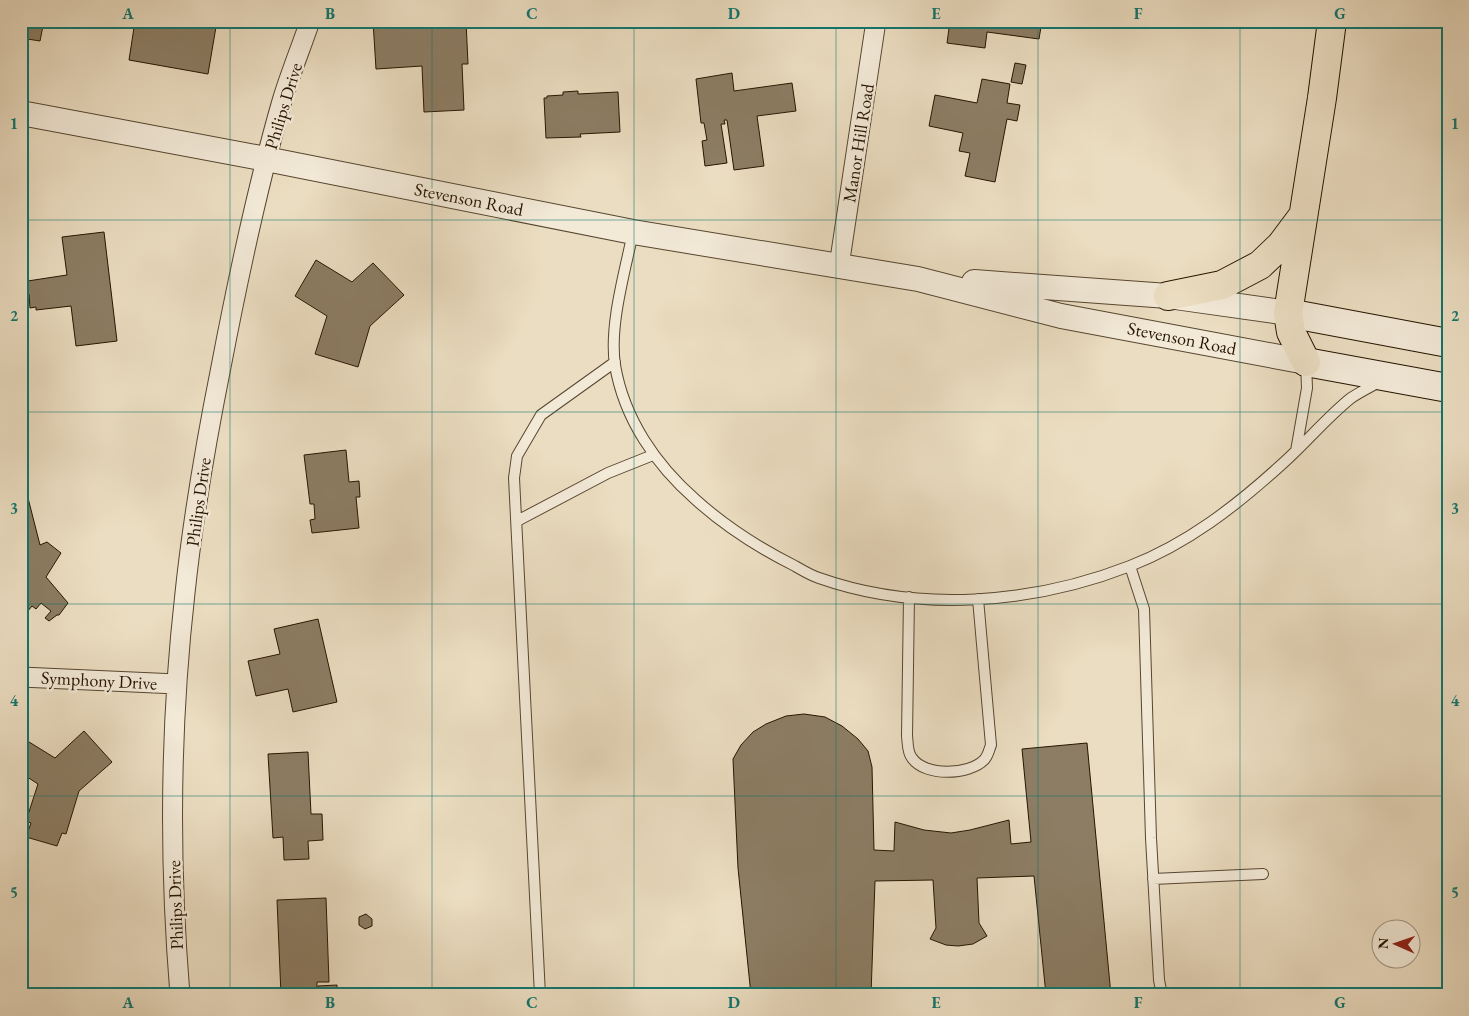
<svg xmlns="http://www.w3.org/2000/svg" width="1469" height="1016" viewBox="0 0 1469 1016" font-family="'EB Garamond',serif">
  <rect width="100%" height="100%" fill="#ebddc1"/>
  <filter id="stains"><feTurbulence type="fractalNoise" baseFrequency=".004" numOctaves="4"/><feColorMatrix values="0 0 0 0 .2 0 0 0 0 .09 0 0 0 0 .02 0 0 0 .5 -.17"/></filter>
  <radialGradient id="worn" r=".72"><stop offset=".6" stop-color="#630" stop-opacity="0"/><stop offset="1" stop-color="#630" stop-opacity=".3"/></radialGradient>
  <path fill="#8c7d64" stroke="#261400" d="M21,21H44L40,41L21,38Z
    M135,21H217L208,74L129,60Z
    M373,21H466L468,64H462L464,110L424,112L422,66L376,69Z
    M950,21H1042L1039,39L987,32L985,48L947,43Z
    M1015,63L1026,65L1022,84L1011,82Z
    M732,73L734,91L792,83L796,111L757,116L764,166L734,170L727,120H724L725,124H721L727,163L705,166L702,141L707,140L704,123H701L696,79Z
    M982,79L1010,84L1007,103L1020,105L1017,121L1007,119L995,182L965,176L970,153L959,151L963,133L929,126L935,95L977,103Z
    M578,91V94L618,92L620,132L580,134L581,137L546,138L544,98H547V96L563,95V92Z
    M104,232L117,341L76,346L71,306L36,310V307L30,308L29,294L21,295V282L67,275L62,237Z
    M316,260L352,282L373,263L404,295L370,326L358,367L315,354L327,316L295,296Z
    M346,450L349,482L359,481L360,497H356L359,528L312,533L310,520L315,519L314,504H310L304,455Z
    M21,490H23L26,499L28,498L40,545L47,542L61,553L46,577L68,603L59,615H57L49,621L45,618L51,611L41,603L36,609L32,606L23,617L21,616Z
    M318,619L337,702L293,712L288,689L256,696L248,661L280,654L274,629Z
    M804,714L825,717L842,726L858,739L868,751L872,767L874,850L894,851L895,822L924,830L951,833L970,830L1009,820L1011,844L1031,842L1022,749L1087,743L1111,995H1046L1034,876L977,878L979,923L987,936L973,944L958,946L946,945L930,939L936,928L933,880L875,881L871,995H751L738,868L733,759L741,745L753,732L766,724L786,716Z
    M84,731L112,762L79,791L66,834L62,833L57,846L26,837L31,823L26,821L38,784L21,773V737L55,758Z
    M308,752L311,814H322L323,840L308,841L309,859L284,860L283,837L273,838L268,754Z
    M326,898L329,982H317V995H281L277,900Z
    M366,914L372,919V926L365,929L359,925V917Z
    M337,985V995H318V986Z"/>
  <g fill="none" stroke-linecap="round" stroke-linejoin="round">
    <defs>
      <path id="service" d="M633,232C625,272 609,325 615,365C624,419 656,465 696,500C726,527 759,548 795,566C802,570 810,575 819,578C918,613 1033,604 1130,566C1187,544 1236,506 1281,465C1305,444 1326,418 1351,398C1360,392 1370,387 1379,382
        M1296,451L1307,388L1306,363
        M517,521L608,473L653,455
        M1130,566L1144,609L1151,838L1159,980L1162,995
        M909,597L907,736C908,743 907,752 912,758C925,777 969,775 984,760C988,756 989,750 991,745L978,599
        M1153,879L1263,874
        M540,995L514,478L517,456L541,415L615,362"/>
      <path id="minor" d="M839,266L876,21
        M21,677L177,684
        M180,995C169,862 170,725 185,593C193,517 206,442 221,367C238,278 257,188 282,101C290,74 301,48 310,21"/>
      <path id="tertiary" d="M21,113L266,159L633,232L918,279L1061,316L1306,362
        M974,282L1168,296L1288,313"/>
      <path id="secondary" d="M1288,313L1448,343
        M1306,362L1448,388"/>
      <path id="motorway" d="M1168,296L1222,285L1260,265L1281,245L1302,217
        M1306,362L1291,332L1288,313L1322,98L1332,21"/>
    </defs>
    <use href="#service" stroke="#574630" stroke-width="12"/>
    <use href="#minor" stroke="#574630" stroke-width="21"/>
    <use href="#tertiary" stroke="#574630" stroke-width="26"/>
    <use href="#secondary" stroke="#261400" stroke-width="30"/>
    <use href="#motorway" stroke="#261400" stroke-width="30"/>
    <use href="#service" stroke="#f2e9d7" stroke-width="10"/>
    <use href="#minor" stroke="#f2e9d7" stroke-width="19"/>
    <use href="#tertiary" stroke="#f2e9d7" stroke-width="24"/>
    <use href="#secondary" stroke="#f2e9d7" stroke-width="28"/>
    <use href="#motorway" stroke="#ebddc1" stroke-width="28"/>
  </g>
  <path fill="none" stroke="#0f766e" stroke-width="1" stroke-opacity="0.55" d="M230,21V995M432,21V995M634,21V995M836,21V995M1038,21V995M1240,21V995M21,220H1448M21,412H1448M21,604H1448M21,796H1448"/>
  <g text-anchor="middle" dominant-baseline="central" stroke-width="5" stroke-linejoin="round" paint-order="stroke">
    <g font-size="18" fill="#261400" stroke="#f2e9d7">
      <text transform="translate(283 106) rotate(-73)">Philips Drive</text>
      <text transform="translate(858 143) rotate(-81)">Manor Hill Road</text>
      <text transform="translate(469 199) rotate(11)">Stevenson Road</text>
      <text transform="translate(1182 338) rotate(11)">Stevenson Road</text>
      <text transform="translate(198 502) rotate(-82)">Philips Drive</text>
      <text transform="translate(99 680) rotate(3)">Symphony Drive</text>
      <text transform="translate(175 905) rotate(-92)">Philips Drive</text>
    </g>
  </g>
  <rect width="1469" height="1016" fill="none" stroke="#ebddc1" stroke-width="55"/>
  <g transform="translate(1396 944) rotate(272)"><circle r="24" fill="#f2e9d7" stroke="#a09481"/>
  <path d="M0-4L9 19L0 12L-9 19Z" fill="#8f2418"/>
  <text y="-8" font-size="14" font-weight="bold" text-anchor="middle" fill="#261400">N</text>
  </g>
  <rect x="28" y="28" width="1414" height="960" fill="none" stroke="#0f766e" stroke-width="2"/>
  <g font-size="16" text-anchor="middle" font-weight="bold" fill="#0f766e">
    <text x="128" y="19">A</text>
    <text x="330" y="19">B</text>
    <text x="532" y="19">C</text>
    <text x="734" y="19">D</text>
    <text x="936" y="19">E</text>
    <text x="1138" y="19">F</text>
    <text x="1340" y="19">G</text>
    <text x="14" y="129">1</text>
    <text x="1455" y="129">1</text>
    <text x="14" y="321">2</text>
    <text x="1455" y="321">2</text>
    <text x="14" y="514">3</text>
    <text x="1455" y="514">3</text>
    <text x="14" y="706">4</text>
    <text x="1455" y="706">4</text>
    <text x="14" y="898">5</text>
    <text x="1455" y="898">5</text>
    <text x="128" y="1008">A</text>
    <text x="330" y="1008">B</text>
    <text x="532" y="1008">C</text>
    <text x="734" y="1008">D</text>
    <text x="936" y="1008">E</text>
    <text x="1138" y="1008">F</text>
    <text x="1340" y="1008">G</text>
  </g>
  <rect width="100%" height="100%" filter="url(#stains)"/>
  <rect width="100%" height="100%" fill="url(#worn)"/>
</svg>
